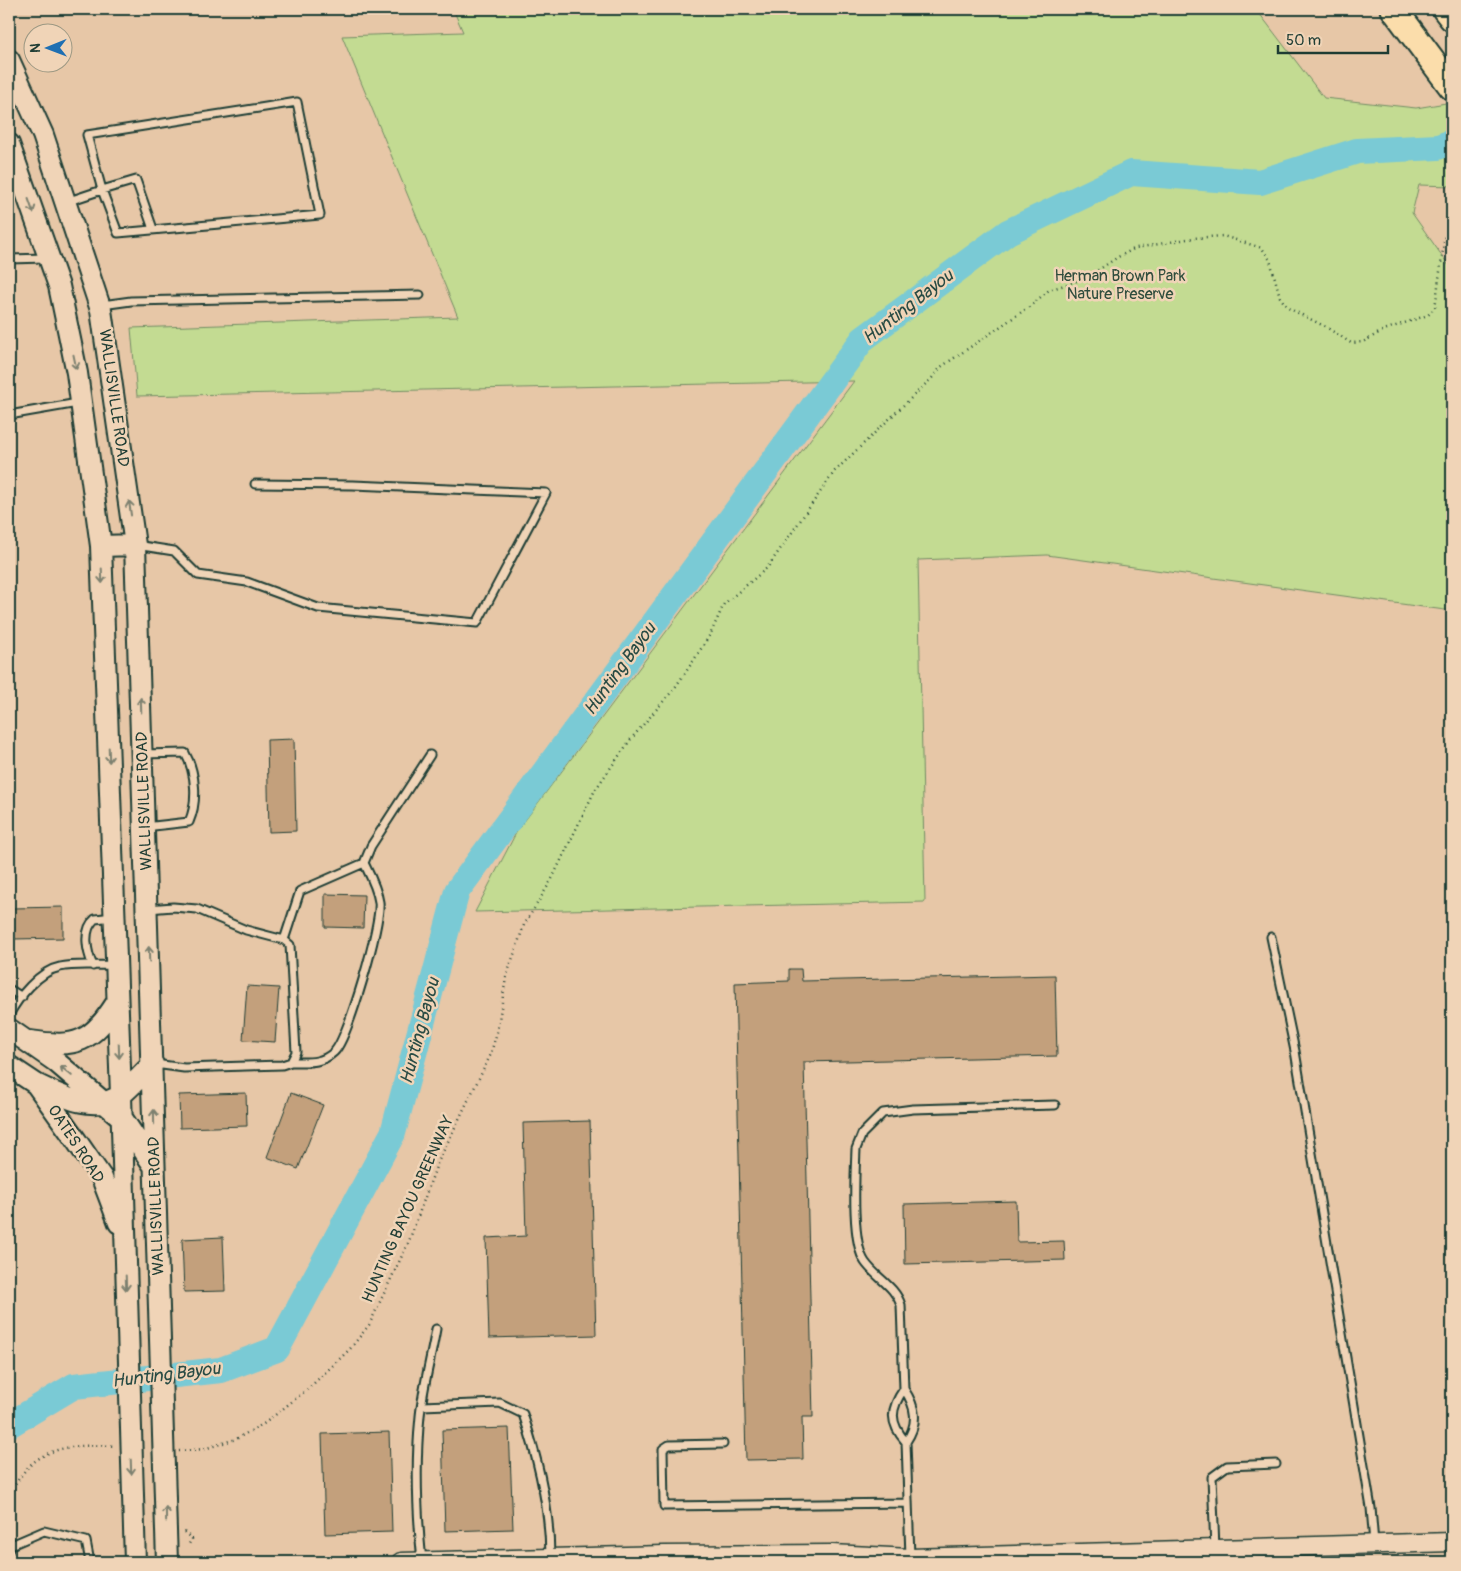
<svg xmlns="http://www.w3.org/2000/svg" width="1461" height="1571" viewBox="0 0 1461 1571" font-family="Pangolin,sans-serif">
  <rect width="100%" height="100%" fill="#e7c7a7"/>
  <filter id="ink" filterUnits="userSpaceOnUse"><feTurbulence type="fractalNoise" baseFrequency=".02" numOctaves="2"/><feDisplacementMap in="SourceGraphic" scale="10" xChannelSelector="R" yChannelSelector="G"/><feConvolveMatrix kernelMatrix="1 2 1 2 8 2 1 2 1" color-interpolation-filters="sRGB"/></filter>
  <g filter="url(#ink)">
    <path fill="#c3db92" stroke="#718c63" d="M453,9H1256L1324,98L1416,108L1452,102V186L1419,185L1412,213L1452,270V611L1047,555L918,560L925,902L475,912L517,831L854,381L137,396L131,328L458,317L342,36L463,32Z"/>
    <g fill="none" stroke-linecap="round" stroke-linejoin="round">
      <path stroke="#7acad5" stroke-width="26" d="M9,1425L74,1386L221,1370L277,1349L393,1133L457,891L863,339L1008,232L1131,173L1260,182L1357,151L1438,147L1452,142"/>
    </g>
    <path fill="#c3a07c" stroke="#1f3d34" d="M294,739L296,831L269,832L267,740Z
      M325,894L364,895L363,928L325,927Z
      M63,907V938L14,939L13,908Z
      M789,969H801L802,981L1055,975L1057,1056L804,1062L813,1417H802L803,1459L746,1460L735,983L789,981Z
      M247,986L279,988L275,1042L243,1040Z
      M246,1093L247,1126L180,1128L179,1095Z
      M291,1093L323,1105L298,1169L267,1157Z
      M590,1121L596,1335L489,1338L486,1238L526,1236L523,1123Z
      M1016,1201L1017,1242L1064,1241L1065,1260L905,1264L904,1204Z
      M223,1237L225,1291L184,1292L182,1239Z
      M509,1428L513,1529L445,1531L442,1430Z
      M389,1432L392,1532L325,1534L322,1434Z"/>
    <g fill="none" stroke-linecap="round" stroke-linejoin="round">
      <defs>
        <path id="service" d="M66,202L102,190L118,233L320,215L297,102L87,135L102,190L136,180L153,229
          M9,259L46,258
          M102,305L131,301L420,295
          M9,415L78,403
          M136,545L174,551L198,575L247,582L318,608L477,623L546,493L353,485L255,484
          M142,754L185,753C196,772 198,802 189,822L145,827
          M148,909L173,907L197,909L246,930L284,940L290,945L296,1052L291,1062L282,1065L184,1068L155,1064
          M1271,937L1295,1051L1371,1508L1374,1543
          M284,940L300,891L364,863
          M93,966C87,952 82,930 95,919L114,917
          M9,989L22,997
          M9,1015C18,998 39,971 60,967C77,963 97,966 115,965
          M291,1062C308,1062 321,1064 334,1052C348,1039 382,922 379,902C377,888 370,875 364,863L371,846L430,755
          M904,1389L901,1305C895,1286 876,1278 865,1262C851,1242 855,1175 856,1149L862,1134L883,1113L913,1109L1055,1105
          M422,1406L500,1403L523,1414C538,1459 550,1509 550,1557
          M906,1442C889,1423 890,1409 904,1389C916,1407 919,1423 906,1442L910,1557
          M723,1444L669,1445L663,1449L664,1506L907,1503
          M1215,1548L1212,1477L1227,1466L1276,1464
          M9,1549V1546L44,1531L86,1541L90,1562
          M422,1562C417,1513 415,1465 420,1416C423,1387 431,1358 436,1329"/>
        <path id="tertiary" d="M401,1562L664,1555L832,1554L910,1558L1452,1542"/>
        <path id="secondary" d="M9,60L43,135L101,310L135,545L167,1562
          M9,144L59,286L77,373L101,546L121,1095L135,1562
          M101,546L135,545
          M9,1029L55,1061L122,1118L154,1166
          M30,1041C77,1048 91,1043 117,1002
          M9,1066L36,1084L73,1136L102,1178L119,1223
          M38,1085C63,1097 96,1114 122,1094C133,1085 143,1073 153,1064"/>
        <path id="motorway" d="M1394,9L1452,87
          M1445,9L1452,18"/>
      </defs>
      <use href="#service" stroke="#1f3d34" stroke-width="11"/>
      <use href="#tertiary" stroke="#1f3d34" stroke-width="21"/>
      <use href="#secondary" stroke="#1f3d34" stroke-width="24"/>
      <use href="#motorway" stroke="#1f3d34" stroke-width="29"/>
      <path stroke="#1f3d34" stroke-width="2.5" stroke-dasharray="1 4" stroke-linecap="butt" d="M179,1451L204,1449L236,1439L265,1423L309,1388L350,1349L369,1325L409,1241L437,1164L490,1056L497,1032L506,978L524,925L551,881L595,790L631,739L674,689L694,660L711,633L724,604L767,568L835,471L932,378L941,367L1029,307L1049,290L1086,278L1118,257L1136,248L1193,238L1223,236L1262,248L1270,260L1280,297L1288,308L1326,327L1351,343L1363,342L1384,330L1428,315L1435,308L1445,235L1452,222
        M9,1498C30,1446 67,1444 116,1446
        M184,1532L192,1539L189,1544"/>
      <use href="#service" stroke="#f0d4b7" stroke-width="7"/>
      <use href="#tertiary" stroke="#f0d4b7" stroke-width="18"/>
      <use href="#secondary" stroke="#f0d4b7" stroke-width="20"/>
      <use href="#motorway" stroke="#fbddab" stroke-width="25"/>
    </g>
    <defs><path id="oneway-shaft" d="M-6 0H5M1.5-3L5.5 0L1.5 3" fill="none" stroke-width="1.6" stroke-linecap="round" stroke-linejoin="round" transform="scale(1.25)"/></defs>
    <g stroke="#7d816f">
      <use href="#oneway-shaft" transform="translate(31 206) rotate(71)"/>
      <use href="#oneway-shaft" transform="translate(75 362) rotate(78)"/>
      <use href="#oneway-shaft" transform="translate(130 508) rotate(-98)"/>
      <use href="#oneway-shaft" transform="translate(102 576) rotate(88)"/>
      <use href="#oneway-shaft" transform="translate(141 705) rotate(-92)"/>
      <use href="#oneway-shaft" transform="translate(109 755) rotate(88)"/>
      <use href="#oneway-shaft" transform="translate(149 954) rotate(-92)"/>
      <use href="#oneway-shaft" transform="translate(119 1051) rotate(88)"/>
      <use href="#oneway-shaft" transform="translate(66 1071) rotate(-140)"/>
      <use href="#oneway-shaft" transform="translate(154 1117) rotate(-91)"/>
      <use href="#oneway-shaft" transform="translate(126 1283) rotate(88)"/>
      <use href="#oneway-shaft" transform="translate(131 1467) rotate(88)"/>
      <use href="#oneway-shaft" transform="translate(166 1514) rotate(-91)"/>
    </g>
  </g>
  <g text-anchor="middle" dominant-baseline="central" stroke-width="5" stroke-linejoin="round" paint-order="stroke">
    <g font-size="16" fill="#2f4d3d" stroke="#f0d4b7">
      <text x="1120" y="276">Herman Brown Park<tspan x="1120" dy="18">Nature Preserve</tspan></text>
    </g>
    <g font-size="16" fill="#1f3d34" stroke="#f0d4b7">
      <text transform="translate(114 398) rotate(82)">WALLISVILLE ROAD</text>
      <text transform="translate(144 801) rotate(-92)">WALLISVILLE ROAD</text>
      <text transform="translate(76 1144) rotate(57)">OATES ROAD</text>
      <text transform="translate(156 1206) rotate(-92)">WALLISVILLE ROAD</text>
      <text transform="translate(408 1209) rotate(-66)">HUNTING BAYOU GREENWAY</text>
    </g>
    <g font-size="18" font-style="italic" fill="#284b44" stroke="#f0d4b7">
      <text transform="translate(908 307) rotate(-38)">Hunting Bayou</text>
      <text transform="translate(620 669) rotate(-54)">Hunting Bayou</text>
      <text transform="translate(420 1031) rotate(-75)">Hunting Bayou</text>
      <text transform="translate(166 1375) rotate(-7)">Hunting Bayou</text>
    </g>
  </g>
  <rect width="1461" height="1571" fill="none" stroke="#f0d4b7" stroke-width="30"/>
  <rect x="15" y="15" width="1431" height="1541" fill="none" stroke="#1f3d34" stroke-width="2" filter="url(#ink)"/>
  <g transform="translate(48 48) rotate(269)"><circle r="24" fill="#f0d4b7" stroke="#9c9883"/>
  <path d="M0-4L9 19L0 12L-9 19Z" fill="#1f6fb2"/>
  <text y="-8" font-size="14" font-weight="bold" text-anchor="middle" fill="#1f3d34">N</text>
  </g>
  <path d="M1278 45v8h110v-8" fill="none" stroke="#1f3d34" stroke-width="2.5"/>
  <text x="1286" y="45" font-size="15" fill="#1f3d34" stroke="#f0d4b7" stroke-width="4" paint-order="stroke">50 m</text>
</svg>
